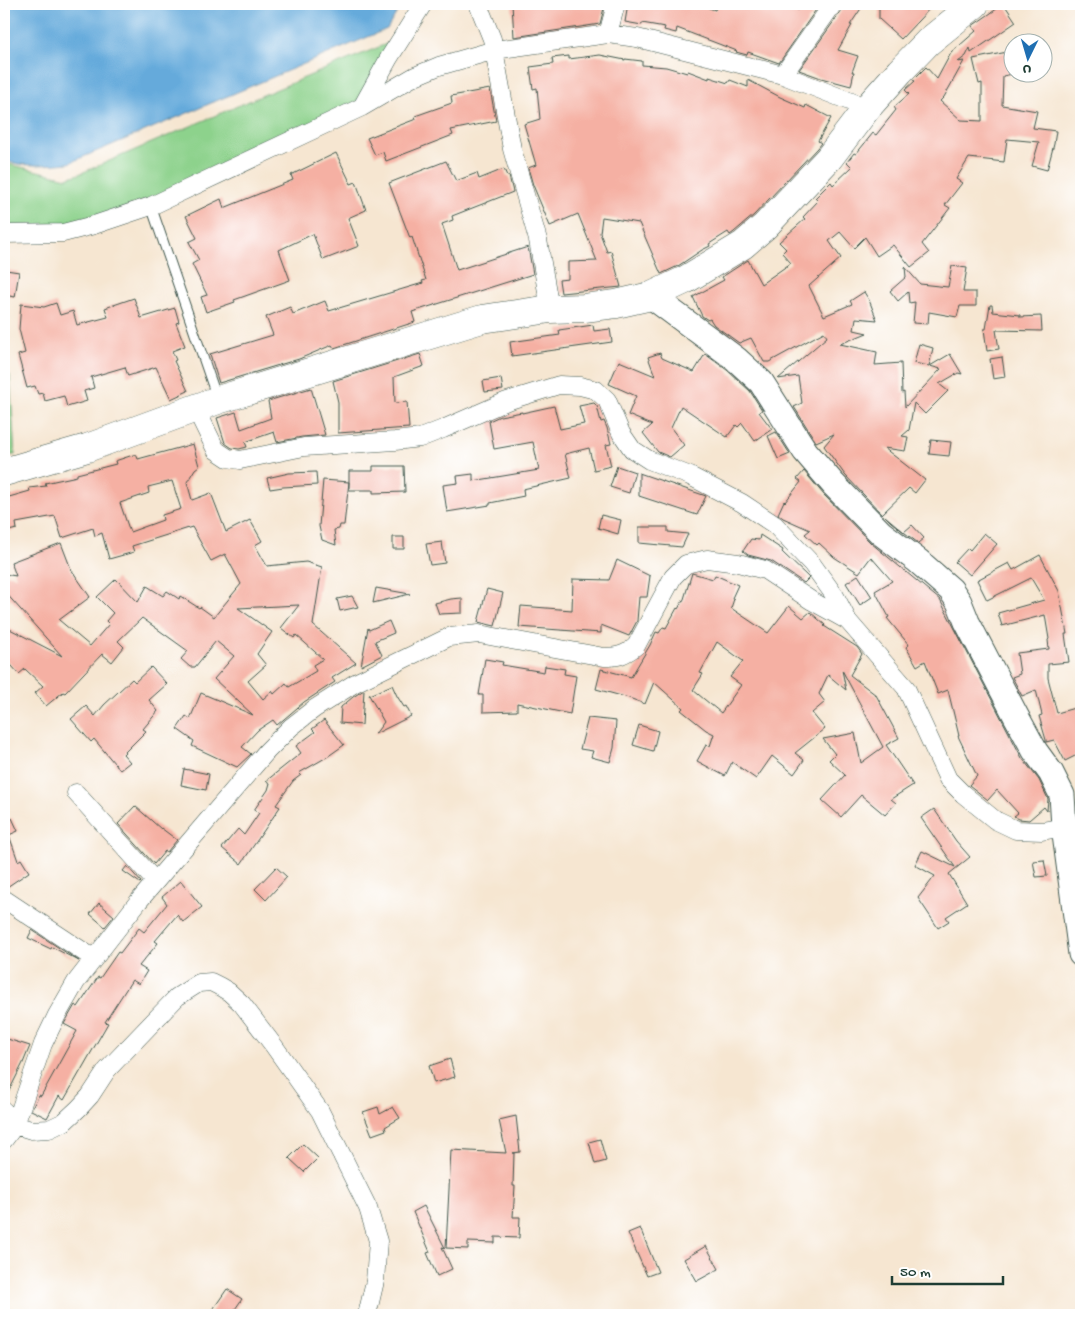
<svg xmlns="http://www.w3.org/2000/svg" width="1085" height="1319" viewBox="0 0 1085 1319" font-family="'Gochi Hand',sans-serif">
  <rect width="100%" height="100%" fill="#fff"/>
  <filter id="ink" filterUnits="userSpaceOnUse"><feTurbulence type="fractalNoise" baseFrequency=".02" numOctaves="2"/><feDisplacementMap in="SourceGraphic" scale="10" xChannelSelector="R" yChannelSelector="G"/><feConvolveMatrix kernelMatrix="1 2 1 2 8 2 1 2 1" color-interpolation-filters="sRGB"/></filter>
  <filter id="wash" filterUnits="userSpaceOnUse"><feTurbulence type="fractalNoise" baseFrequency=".0096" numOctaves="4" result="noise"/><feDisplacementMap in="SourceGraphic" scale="20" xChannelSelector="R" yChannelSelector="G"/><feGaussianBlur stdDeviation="1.12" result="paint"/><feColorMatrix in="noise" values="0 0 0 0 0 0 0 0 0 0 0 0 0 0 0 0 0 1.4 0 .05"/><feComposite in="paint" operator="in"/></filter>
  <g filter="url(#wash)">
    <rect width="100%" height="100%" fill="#f6e6d1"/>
    <path fill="#8dd28c" stroke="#568860" d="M396,40L364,98L181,188L71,227L4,229V163L67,178L79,174L270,92Z
      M4,375H10L15,455H4Z"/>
    <path fill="#65aadb" stroke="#427488" d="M4,4H402L387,29L69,163C46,165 26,167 4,161Z"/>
    <g id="blocks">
      <path fill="#f5b0a3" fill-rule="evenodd" d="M512,4H605L600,24L514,37Z
        M628,4H654L669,6L670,4L688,7L689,4H697L715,10L717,4H741L751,7L752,4H767L781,9L784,4H787L798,10L801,4H820L779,63L748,52L747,55L736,52L737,51L677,28L676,33L664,30L665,27L642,23V25L625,22Z
        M843,4H864L850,25H852L838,50L858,56L852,72H854L851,86L821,78L799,70L842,10Z
        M879,4H934L901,39L879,19Z
        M1004,4L1016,22L971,53L970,48L966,56L958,62L964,61L944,97L940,101L961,120L982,121V83L979,84L973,59L1012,51V74L1003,76L1002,105L1037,111L1033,128L1056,131L1054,144L1047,170L1032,166L1039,142L1007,139L1004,162L969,158L956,179L962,183L945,205L950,208L922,244L929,253L911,267L893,245L877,256L865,237L854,248L840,232L829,241L841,258L809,286L824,316L852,304L850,301L864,292L869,300L877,320L856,318L854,330L867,333L840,344L877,352L875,365L901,363L902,393L904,392L905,407L941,369L930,366L950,354L962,374L958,373L939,384L948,391L925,414L914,403L909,430L902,436L908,437L905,451L884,448L925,480L915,493L909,488L882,514L845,475L824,446L834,434L816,442L796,410L794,407L802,403L798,376L778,379L827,337L824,332L769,362H764L751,338L739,343L714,325L710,319L708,320L702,316L693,297L724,280L722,277L748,260L761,284L791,263L782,253L786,249L779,242L805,219L803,217L818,201L815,198L831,182L833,185L852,167L847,162L854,153L856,154L873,133L876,135L896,110L894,107L909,94L905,90L915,81L913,80L926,67L937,79L951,53L976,31L972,26Z
        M600,55L625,60V59L642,61V65L666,67L687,73L688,71L709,79V77L728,83L730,80L748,87V80L780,97L805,108L806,105L831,118L818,141L821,143L817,148L754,215L734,232L730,235L728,232L709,244L710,246L702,250L678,266L661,274L639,223L602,217L600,233L607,252L611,251L621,287L561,293L559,280L568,279V262L597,261L578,214L550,226L533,185L528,168L536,165L524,124L540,119L537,88L533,89L530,67L553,64L552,58L569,56V59Z
        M490,89L496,121L451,130L453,135L386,161L383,152L375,155L367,138L416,119L415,116L452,103L451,96Z
        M336,153L351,184L356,182L366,210L348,218L359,246L323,260L313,234L279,250L290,280L234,300L235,302L206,312L201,297L207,295L192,264L199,260L189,242L197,238L186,216L221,199L224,208L293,180L291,175Z
        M446,161L456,181L477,173L479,179L504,169L507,176H509L513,192L452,216L453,220L442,224L457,270L528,247L533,274L412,312L415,322L334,348L332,345L299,359L219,383L210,354L273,335L266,317L290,307L293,314L325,301L329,311L423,283L422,281L426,280L412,237L410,238L389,183Z
        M952,266L967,268L963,292H976V306H960L957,317L929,312L928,324L913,323L915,302L909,303L908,292L898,301L890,291L906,277L905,267L920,284L948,287Z
        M6,270L19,272L15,297L4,295Z
        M134,298L141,318L175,308L179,322L176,323L185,346L172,351L176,360L174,361L188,391L171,399L156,367L128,376L125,367L91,377L94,388L84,391L87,401L67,407L64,396L45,401L43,393L38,394L35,386L27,388L18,355L25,353L19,329L21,304L44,307L56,303L60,315L73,311L77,325L108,317L105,308Z
        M990,305H992L993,312L1020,315V317L1041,316L1042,331L996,330L999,349L987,351L984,329H986Z
        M593,325L594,331L610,329L612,342L512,356L510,342L560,335L559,330Z
        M919,344L933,348L929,366L914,363Z
        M660,353L662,358L694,372L705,354L727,370L750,391L762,410L759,412L772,429L755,441L742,423L738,427L736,425L727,437L681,406L671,428L684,445L670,457L658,452L643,433L652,425L628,415L636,396L609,384L619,361L655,376L648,357Z
        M420,354L424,366L394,377L395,403L407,402L409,428L338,433V402L333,381Z
        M1002,357L1005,377L993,379L990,359Z
        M501,378L503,390L485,392L483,381Z
        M311,388L325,435L302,437L277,442L274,432L245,442L247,447L239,449L232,448L225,443L217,418L236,412L241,429L271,418L268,401Z
        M594,403L597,406L601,422L604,421L607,428L611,444L606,445L611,466L594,470L589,448L565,454L571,478L523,489L524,496L490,503V505L447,512L443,485L458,483L457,476L473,474V481L539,470L533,442L494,449L489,421L500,416L522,412V413L554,406L560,429L584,424L579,406Z
        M776,432L790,454L778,459L768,436Z
        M931,440L951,442L949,456L929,454Z
        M193,444L199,466L195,469L187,482L192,500L211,493L226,532L250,520L262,541L255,545L267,566L306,562L322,567L313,625L356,663L332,678L335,682L304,702L277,725L273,720L258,730L242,747L251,754L237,767L192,746L194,741L177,729L186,716L190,719L201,693L253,715L214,679L234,656L216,641L195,667H190L181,659L188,651L142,618L118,641L124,647L112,662L102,654L65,693L63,692L46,706L35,693L43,686L25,669L19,674L4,657V626L62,656L4,591V574L16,576L11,562L61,543L71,569L90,597L59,620L90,646L109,624L106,621L113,613L97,597L116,579L138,602L147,586L163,596L167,591L179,599L180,596L199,608L200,607L214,617L241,584L225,554L211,561L192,527L132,546L134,552L109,559L102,533L95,536L93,528L62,538L55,516L16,523L17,529L4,532V493H8L9,497L30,491L29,488L46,486L45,483L77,476V474L116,464L115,461L136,454L138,459ZM172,481L181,509L162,515L163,520L130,532L120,503L149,493L148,487ZM299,605L281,628L294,638L296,635L323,659L313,665L316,671L289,687L286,683L274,694L272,691L263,699L248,681L266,665L257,654L272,632L238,608Z
        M373,466H404L405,492L373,493V490H349V471H373Z
        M617,466L635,472L629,493L610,487Z
        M804,471L824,495L871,543L940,600L1022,758L1039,780L1048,799L1047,811L1044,807L1029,820L1019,819L1014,816L1018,813L997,790L988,800L969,785L977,776L958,736H959L948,690L938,694L925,661L917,666L906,647L909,645L887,618L889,617L875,591L892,581L871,557L859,573L834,557L819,543L817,545L805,534L810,530L783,518L778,514L784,501L785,502L801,482L797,479Z
        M316,472L317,485L283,487L270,489L267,478L289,473Z
        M639,473L706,496L697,515L639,496Z
        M323,480L349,482L344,525H340L339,529L334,530L336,545L322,540L319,526Z
        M601,515L621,520L618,534L598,528Z
        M885,516L904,532L912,525L924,538L918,543L891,522Z
        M639,527H668V532L688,534L682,547L639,543Z
        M984,533L997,544L970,575L955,562L968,548L970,550Z
        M760,535L783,550L782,552L809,578L804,583L771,561L748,555L743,551L751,539L759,540Z
        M393,537H404V549H393Z
        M442,542L445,563L430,565L426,544Z
        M1040,555L1059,591L1067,634H1065L1069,662L1048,664V678L1057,713L1078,707L1081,717V753L1065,761L1054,740L1046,742V740L1039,716L1042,715L1036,690L1022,696L1012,677L1020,674L1017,653L1049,649L1048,640L1049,639L1045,615L1002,626L998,613L1044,600L1031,578L987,600L977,580L1009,563L1013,570Z
        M617,560L650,576L647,597H639L637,621L629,636L601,625V633L519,627L521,606L572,610L573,579L609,580Z
        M692,573L713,579L715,575L738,585L732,598L734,599L731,608L768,633L789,606L803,618L810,612L825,625L824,626L857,647L862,654L850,675L876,695L899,738L886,745L913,785L891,799L896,803L885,815L861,795L841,817L822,800L845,775L829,760L835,754L823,739L855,733L861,763L883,747L842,670L846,690L828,675L819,694L825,702L812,713L825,729L795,753L804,760L794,774L772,756L756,779L732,762L725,776L697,761L706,745L710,746L714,734L706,730L681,710L683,708L654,682L645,704L629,698L596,689L601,669L631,677L650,645L656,632L659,633L663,627L666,628L677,608L678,609L684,599ZM717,642L743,661L730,677L741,685L721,713L693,690L703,674L700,673Z
        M858,575L872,597L860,605L846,583Z
        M376,588L410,594L373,603Z
        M487,589L503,593L495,626L478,622Z
        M352,596L358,607L340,611L337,599Z
        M462,598V613L439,614L435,603L451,599Z
        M389,621L394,633L375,641L382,655L361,666L368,628L369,630Z
        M485,659L503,662L502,665L544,672L545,666L565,669L564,674L576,676L570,714L517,703V711L483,712V695H479Z
        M151,667L167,684L149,700L158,711L143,729L146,731L123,754L130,762L120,770L94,739L91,742L71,719L86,706L95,716L104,705L132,679L135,682Z
        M392,685L397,696L404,707L406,706L411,716L375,734L384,722L369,695Z
        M364,690L362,725L340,723L341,707L353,697Z
        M588,718L616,721L614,748L610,762L591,757L593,751L580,749Z
        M324,720L344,745L327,757L299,773L301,775L293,781L276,805L280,807L241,864L222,848L238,829L244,835L259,813L254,810L268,790L270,783L266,781L301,753L296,746L315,732L312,729Z
        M639,725L658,731L653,751L633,745Z
        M184,769L209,774L206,790L181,785Z
        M135,806L161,829V828L177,840L167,852L165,851L154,864L118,824Z
        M934,809L956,841L970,857L949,874L967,903L946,917L949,921L938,928L918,898L935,876L915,865L922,851L955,867L921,818Z
        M12,818L18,831L9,835L18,861L21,859L29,872L4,889V822Z
        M1044,860L1047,876L1036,877L1033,861Z
        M127,866L141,882L140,883L123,871Z
        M276,867L287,877L266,900L255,889Z
        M181,881L202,907L183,922L177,915L155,941L158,943L139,966L147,971L139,984L132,980L105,1022L108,1023L64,1100L59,1096L47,1118L31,1110L39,1095L41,1096L77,1031L64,1024L75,1005L78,1007L98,977L100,978L118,952L120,953L139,928L144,932L167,904L162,897Z
        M99,903L114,916L105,927L90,914Z
        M32,930L79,961L52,947L51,949L28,938Z
        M4,1038L30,1046L23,1063L4,1101Z
        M450,1059L455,1077L434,1083L429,1066Z
        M378,1107L380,1114L393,1107L400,1118L385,1127L386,1130L372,1135L363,1112Z
        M516,1116L520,1152L512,1153H514L513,1186H515L513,1217H520L519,1238L495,1237V1243L468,1242V1249L446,1248L451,1150L506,1153L499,1120Z
        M600,1139L606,1161L595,1164L589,1142Z
        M303,1144L318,1158L304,1172L289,1158Z
        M424,1206L445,1248L442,1247L452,1269L437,1276L427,1253L430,1252L413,1212Z
        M640,1228L658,1272L647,1276L628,1233Z
        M706,1246L719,1269L697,1281L684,1259Z
        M227,1289L242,1299L231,1315H209Z"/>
    </g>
  </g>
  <g filter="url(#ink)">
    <use href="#blocks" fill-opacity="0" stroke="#3f564c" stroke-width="1"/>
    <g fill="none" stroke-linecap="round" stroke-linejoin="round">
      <defs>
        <path id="lane" d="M151,206L217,398"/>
        <path id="street" d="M478,4L492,39L512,149L538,240L550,309
          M608,34L616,4
          M783,75L833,4
          M363,105L389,58L423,4
          M4,234L63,233L94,225L151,206L362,107L415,76L439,66L495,50L608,34L637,38L783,75L867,108
          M196,409L216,450L228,458L240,460L304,447L395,441L420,438L443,429L507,401L559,385L580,386L596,390L607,400L621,433L632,449L649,460L690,476L742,503L775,525L812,564L835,596L848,621L906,688L948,779L963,794L995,820L1016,830L1042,831L1064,827
          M76,793L155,881
          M4,899L93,958
          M4,1111L15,1125L31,1130L49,1129L64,1122L79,1108L90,1096L107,1070L177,997L199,983L211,982L219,986L229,992L242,1004L274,1046L320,1111L368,1208L378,1241L375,1281L367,1315
          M4,1140L15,1125L43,1044L57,1015L76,982L138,902L267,751L291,727L314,709L355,683L449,637L479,634L604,657C618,657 625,655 636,646L673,577L686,564L707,559L738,563L765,570L812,601L848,621"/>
        <path id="secondary" d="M651,296L736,359L761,382L805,451L834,485L881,533L918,561L951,590L959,602L967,622L1016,716L1035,751L1051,773L1062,795L1064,827L1081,954"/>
        <path id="highway" d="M4,472L87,448L218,400L482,319L550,309L584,308L616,304L651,296L685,280L743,245L765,226L829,158L867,108L900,71L928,42L975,4"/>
      </defs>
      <use href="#lane" stroke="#3f564c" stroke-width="11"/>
      <use href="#street" stroke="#3f564c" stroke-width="19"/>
      <use href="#secondary" stroke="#3f564c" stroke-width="27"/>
      <use href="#highway" stroke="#3f564c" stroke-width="29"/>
      <use href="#lane" stroke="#fff" stroke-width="9"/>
      <use href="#street" stroke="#fff" stroke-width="18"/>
      <use href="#secondary" stroke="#fff" stroke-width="25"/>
      <use href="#highway" stroke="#fff" stroke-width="28"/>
    </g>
  </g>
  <rect width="1085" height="1319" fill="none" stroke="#fff" stroke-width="20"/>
  <g transform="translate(1028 58) rotate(185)"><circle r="24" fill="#ffffff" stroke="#a5b1ae"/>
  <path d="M0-4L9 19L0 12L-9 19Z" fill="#1f6fb2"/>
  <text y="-8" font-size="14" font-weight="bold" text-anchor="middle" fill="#1f3d34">U</text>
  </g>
  <path d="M892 1276v8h111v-8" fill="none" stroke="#1f3d34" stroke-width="2.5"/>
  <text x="900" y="1276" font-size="15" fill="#1f3d34" stroke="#ffffff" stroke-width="4" paint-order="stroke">50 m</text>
</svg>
